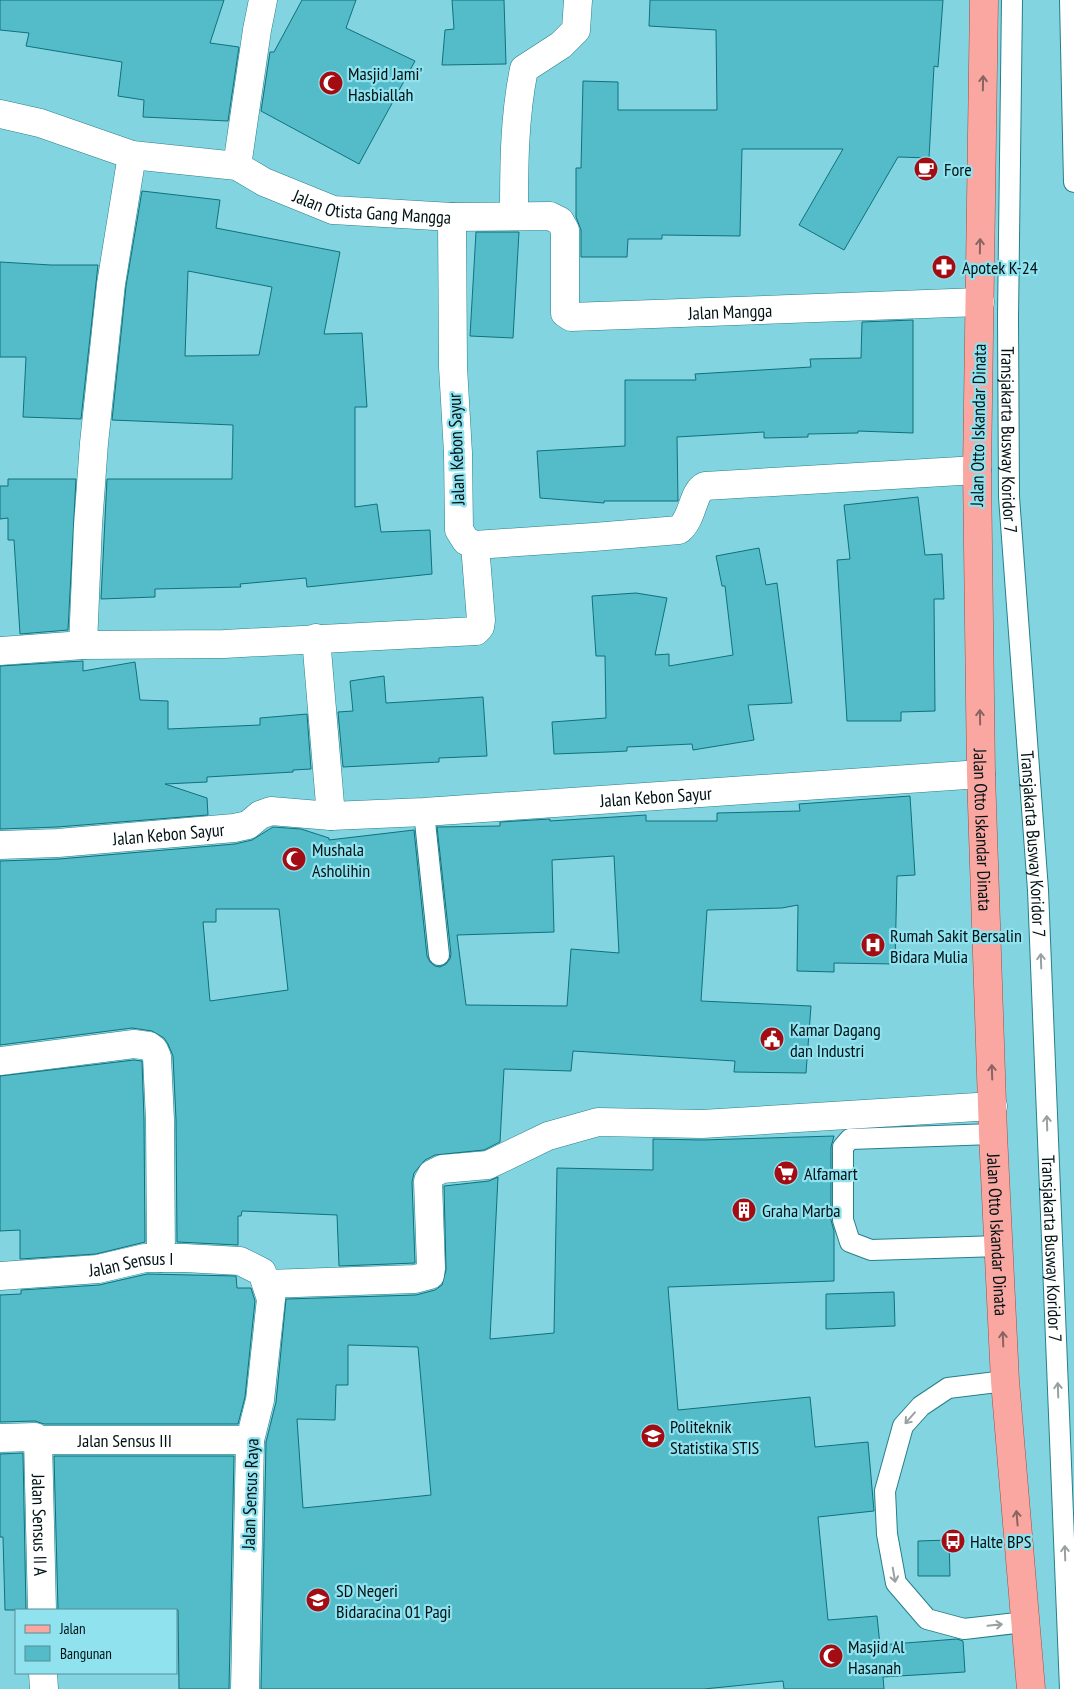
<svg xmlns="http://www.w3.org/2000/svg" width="1074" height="1689" viewBox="0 0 1074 1689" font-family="'PT Sans Narrow',sans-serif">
  <rect width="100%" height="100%" fill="#82d5e0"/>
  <path fill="#54bbc9" stroke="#0f717c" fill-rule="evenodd" d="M0,0H224L210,43L239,47L228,121L143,117L144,100L118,96L122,62L26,46L29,33L0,30Z
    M302,0H356L346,28L415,61L359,164L261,111L270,52H274Z
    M452,0H504L506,64L442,65L445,30L454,29Z
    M650,0H943L938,67L934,66L929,158L898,157L844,250L799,225L843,149H742L740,236L662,235V239H628L627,257H581V230L576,217V168H581L583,81L618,82V110H717L716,30L649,26Z
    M142,191L220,200L216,228L340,252L324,334L362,333L367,407H355V507L377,504L381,532L430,530L432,574L307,587L306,578L240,584L241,587L155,589V597L101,599L107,479H232L233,425L112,420L126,286ZM188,271L272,287L259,355L185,356Z
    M476,232H519L513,338L470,336Z
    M0,262L51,265H98L81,419L23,417L26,357H0Z
    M913,320V433L858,431V433L808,434V437L764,438V432L677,437L678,501H604V503L540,498L537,451L625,446V380H696L695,374L811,367L810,359L861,358L862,322Z
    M8,479H76L68,630L20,634L14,540H8V518L0,519V486H8Z
    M918,497L925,555L942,554L944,599H934L935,711L901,712V721H847L837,560L850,559L844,505Z
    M759,548L766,585L777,583L792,703L748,705L754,740L693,750L692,744L627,747V751L608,752L554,754L552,722L606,718L605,656H596L592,596L636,593L667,598L655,655L669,654V666L733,655L725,586H722L716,556Z
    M83,661V671L135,662L140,700L168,701V729L260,725V718L307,714L311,769L293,770V772L207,777V782L165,784L207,798L208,815L57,827L0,829V666Z
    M384,676L386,703L483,697L487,756L439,758V762L343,767L338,712L353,711L350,681Z
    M910,796L915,875L897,876L895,964L834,963V972L797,971L798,905L782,908L707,910L701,1001L811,1006L806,1073L734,1072L735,1061L573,1051L571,1071L504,1069L500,1142L484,1150L435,1155L425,1160L414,1173L412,1182L415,1263L339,1266L337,1215L242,1211L241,1216H238V1245L177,1242L176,1120L173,1056L168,1044L164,1038L152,1031L132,1028L0,1045V861L59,859L235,844L252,840L273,827L301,829L329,838V840L414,830L427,956L430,962L435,966L440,967L446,964L450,959L451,954L437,827L500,826V822L550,819V821L646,815V821H717V813L800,811L799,804ZM614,856L619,953L571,949L567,1006L466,1005L457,935L554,932L552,860ZM216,909H279L288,990L210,1001L203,922H216Z
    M134,1060L142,1061L144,1120L145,1242L96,1254L20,1259V1230L0,1231V1076Z
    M834,1136L831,1147V1220L834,1231V1281L668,1287L678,1410L810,1397L815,1447L868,1442L874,1511L818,1517L828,1620L877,1616L880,1645L957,1639L963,1641L965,1672L883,1677L884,1689H784L783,1681L704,1689H261L266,1442L276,1402L286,1299L416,1295L435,1290L442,1285L446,1270L444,1186L489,1181L498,1177L490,1339L554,1333L557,1168L653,1170V1139L702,1140ZM348,1345L418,1347L431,1495L303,1508L297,1419L335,1420L336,1385H348Z
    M147,1274L236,1276L237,1288H251L255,1301L245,1397L238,1424H44L35,1421L0,1422V1295L21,1294V1290L99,1285Z
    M894,1292L895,1326L826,1329V1294Z
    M23,1453L26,1610H5L3,1537H0V1454Z
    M54,1456H234L229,1689H179L178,1610H58Z
    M949,1540L950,1576H918V1541Z"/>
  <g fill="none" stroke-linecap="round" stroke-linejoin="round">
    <defs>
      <g id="service">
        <path id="s1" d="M1012,0L1008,318L1009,497L1038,890L1070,1689"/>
        <path d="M1070,0L1074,182"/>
        <path d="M424,812L439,955"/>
        <path d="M993,1134L850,1139L843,1147V1220L850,1242L871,1250L1000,1246"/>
        <path d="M1005,1381L948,1388L921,1406L903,1426L885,1491L887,1534L896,1583L927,1619L964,1629L1025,1622"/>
      </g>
      <g id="minor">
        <path id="s2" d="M0,114L40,123L132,155L237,166L264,182L333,210L452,217L550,216L560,221L565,230V313L571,317L980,302"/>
        <path d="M237,166L257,30L263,0"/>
        <path d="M514,216C514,167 514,118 524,69L561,45L576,30L578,0"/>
        <path d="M475,545L594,537L679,530C694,517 692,492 705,486L977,470"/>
        <path d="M316,638L331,816"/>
        <path d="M83,645L88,525L94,443L111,284L132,155"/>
        <path d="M0,651L83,645L224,644L476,631L480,627L481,620L475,545L466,541L459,530L458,453L453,367L452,217"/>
        <path id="s3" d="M0,845L58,843L234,828L248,825L260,815L271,811L331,816L424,812L981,774"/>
        <path d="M0,1061L134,1044L149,1046L154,1050L157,1057L160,1120L161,1258"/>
        <path id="s4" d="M0,1276L98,1269L145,1258H185L240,1261L262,1272L271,1299L260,1400L250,1440L245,1689"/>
        <path d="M267,1284L415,1279L430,1275L431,1268L428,1181L432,1174L442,1169L488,1165L548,1136L598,1122L702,1124L993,1106"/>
        <path id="s5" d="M0,1438L35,1437L38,1440H250"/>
        <path id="s6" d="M38,1440L42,1610"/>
        <path d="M43,1673L44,1689"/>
      </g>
      <g id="primary">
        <path id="s7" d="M984,0L977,470L981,774L993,1134L1005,1381L1031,1689"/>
      </g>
    </defs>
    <use href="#service" stroke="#267f8a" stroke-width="22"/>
    <use href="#minor" stroke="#267f8a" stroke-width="29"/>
    <use href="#primary" stroke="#9f4c46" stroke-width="29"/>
    <use href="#service" stroke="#fff" stroke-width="20"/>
    <use href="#minor" stroke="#fff" stroke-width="28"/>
    <use href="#primary" stroke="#f9a7a0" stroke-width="28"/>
  </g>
  <defs><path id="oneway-shaft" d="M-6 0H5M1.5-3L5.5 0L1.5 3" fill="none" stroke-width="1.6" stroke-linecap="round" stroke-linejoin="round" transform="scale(1.25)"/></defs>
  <g stroke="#896461">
    <use href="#oneway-shaft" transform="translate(983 83) rotate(-89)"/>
    <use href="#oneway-shaft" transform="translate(980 246) rotate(-89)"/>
    <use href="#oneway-shaft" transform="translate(980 717) rotate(-91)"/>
    <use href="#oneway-shaft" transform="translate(992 1072) rotate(-92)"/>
    <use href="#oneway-shaft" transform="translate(1003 1339) rotate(-92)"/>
    <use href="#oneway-shaft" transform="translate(1017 1518) rotate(-95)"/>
  </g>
  <g stroke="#99a0a1">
    <use href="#oneway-shaft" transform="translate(1041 961) rotate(-92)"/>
    <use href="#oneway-shaft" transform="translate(1047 1123) rotate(-92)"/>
    <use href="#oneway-shaft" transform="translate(1058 1390) rotate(-92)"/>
    <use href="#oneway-shaft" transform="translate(910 1418) rotate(131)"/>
    <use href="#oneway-shaft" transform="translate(1065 1553) rotate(-92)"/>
    <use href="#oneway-shaft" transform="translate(894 1575) rotate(80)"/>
    <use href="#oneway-shaft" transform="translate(995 1625) rotate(-6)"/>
  </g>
  <defs>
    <symbol id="mosque-disc" viewBox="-11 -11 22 22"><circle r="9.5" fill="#a40c13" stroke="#8fe2ee"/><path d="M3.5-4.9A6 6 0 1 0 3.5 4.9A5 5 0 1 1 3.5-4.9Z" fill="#fff"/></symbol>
    <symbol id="cafe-disc" viewBox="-11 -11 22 22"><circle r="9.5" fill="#a40c13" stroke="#8fe2ee"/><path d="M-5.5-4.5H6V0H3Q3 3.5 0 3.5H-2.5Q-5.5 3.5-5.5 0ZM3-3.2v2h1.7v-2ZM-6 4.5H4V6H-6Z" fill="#fff"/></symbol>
    <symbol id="pharmacy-disc" viewBox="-11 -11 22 22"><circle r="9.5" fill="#a40c13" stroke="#8fe2ee"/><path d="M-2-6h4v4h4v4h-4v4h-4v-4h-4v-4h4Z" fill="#fff"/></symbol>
    <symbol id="hospital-disc" viewBox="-11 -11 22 22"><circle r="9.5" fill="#a40c13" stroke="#8fe2ee"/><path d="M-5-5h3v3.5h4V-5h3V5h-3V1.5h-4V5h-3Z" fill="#fff"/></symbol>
    <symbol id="civic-disc" viewBox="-11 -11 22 22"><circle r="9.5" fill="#a40c13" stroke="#8fe2ee"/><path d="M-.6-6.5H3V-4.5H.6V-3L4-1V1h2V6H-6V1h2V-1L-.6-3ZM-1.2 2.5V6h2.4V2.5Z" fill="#fff"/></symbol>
    <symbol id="supermarket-disc" viewBox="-11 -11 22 22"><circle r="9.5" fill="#a40c13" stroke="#8fe2ee"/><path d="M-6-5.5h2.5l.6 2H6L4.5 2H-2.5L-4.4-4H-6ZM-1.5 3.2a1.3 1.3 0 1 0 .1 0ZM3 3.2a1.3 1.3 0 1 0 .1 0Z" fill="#fff"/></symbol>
    <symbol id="building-disc" viewBox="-11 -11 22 22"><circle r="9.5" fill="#a40c13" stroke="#8fe2ee"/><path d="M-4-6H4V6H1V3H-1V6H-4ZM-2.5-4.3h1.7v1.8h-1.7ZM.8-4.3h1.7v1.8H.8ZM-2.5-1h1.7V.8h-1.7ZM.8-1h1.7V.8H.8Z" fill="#fff"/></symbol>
    <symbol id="university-disc" viewBox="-11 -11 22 22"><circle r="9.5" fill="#a40c13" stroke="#8fe2ee"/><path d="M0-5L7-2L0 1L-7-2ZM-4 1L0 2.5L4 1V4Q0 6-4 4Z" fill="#fff"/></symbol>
    <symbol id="bus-disc" viewBox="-11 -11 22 22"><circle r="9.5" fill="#a40c13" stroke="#8fe2ee"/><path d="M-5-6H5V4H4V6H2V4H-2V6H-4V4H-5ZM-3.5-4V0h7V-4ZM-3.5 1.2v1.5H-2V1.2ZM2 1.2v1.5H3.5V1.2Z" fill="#fff"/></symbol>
    <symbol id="school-disc" viewBox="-11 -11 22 22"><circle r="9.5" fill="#a40c13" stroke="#8fe2ee"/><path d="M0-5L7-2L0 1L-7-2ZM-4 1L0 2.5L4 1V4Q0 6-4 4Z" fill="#fff"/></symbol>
  </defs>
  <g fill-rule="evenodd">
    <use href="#mosque-disc" x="317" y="69" width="28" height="28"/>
    <use href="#cafe-disc" x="912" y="155" width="28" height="28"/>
    <use href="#pharmacy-disc" x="930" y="253" width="28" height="28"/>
    <use href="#mosque-disc" x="280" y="845" width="28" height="28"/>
    <use href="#hospital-disc" x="859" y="931" width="28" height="28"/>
    <use href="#civic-disc" x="758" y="1025" width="28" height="28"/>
    <use href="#supermarket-disc" x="772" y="1159" width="28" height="28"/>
    <use href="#building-disc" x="730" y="1196" width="28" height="28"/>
    <use href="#university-disc" x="639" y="1422" width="28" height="28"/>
    <use href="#bus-disc" x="939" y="1527" width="28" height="28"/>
    <use href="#school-disc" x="304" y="1586" width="28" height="28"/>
    <use href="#mosque-disc" x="817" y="1642" width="28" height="28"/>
  </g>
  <g text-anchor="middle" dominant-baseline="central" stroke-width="4.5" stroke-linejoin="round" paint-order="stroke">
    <g font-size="18" fill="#001114" stroke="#8fe2ee" text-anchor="start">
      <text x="348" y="73">Masjid Jami'<tspan x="348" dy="21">Hasbiallah</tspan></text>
      <text x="944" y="169">Fore</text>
      <text x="962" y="267">Apotek K-24</text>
      <text x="312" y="849">Mushala<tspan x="312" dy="21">Asholihin</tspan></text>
      <text x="890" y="935">Rumah Sakit Bersalin<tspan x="890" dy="21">Bidara Mulia</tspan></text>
      <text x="790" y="1029">Kamar Dagang<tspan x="790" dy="21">dan Industri</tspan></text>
      <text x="804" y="1173">Alfamart</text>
      <text x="762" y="1210">Graha Marba</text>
      <text x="670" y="1426">Politeknik<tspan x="670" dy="21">Statistika STIS</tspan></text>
      <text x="970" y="1541">Halte BPS</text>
      <text x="336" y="1590">SD Negeri<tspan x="336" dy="21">Bidaracina 01 Pagi</tspan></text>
      <text x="848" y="1646">Masjid Al<tspan x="848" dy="21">Hasanah</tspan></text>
    </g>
    <g font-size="18" fill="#001114" stroke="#8fe2ee">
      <text stroke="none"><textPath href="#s2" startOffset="388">Jalan Otista Gang Mangga</textPath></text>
      <text stroke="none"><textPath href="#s2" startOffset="838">Jalan Mangga</textPath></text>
      <text transform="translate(978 425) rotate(-89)">Jalan Otto Iskandar Dinata</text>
      <text stroke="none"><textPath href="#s1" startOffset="440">Transjakarta Busway Koridor 7</textPath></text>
      <text transform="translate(456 449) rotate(-92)">Jalan Kebon Sayur</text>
      <text stroke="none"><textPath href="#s3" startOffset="662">Jalan Kebon Sayur</textPath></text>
      <text stroke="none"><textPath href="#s7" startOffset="830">Jalan Otto Iskandar Dinata</textPath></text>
      <text stroke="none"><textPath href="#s3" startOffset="169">Jalan Kebon Sayur</textPath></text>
      <text stroke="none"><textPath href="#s1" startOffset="845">Transjakarta Busway Koridor 7</textPath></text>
      <text stroke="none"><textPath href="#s7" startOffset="1235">Jalan Otto Iskandar Dinata</textPath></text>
      <text stroke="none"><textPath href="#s1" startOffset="1250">Transjakarta Busway Koridor 7</textPath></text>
      <text stroke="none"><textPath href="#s4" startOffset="132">Jalan Sensus I</textPath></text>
      <text stroke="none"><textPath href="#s5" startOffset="126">Jalan Sensus III</textPath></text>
      <text transform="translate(250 1494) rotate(-88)">Jalan Sensus Raya</text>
      <text stroke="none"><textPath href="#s6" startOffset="85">Jalan Sensus II A</textPath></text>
    </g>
  </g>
  <rect x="15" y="1609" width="162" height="65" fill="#8fe2ee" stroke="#568e97"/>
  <rect x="25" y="1625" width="25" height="8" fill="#f9a7a0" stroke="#568e97"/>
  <text x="60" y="1634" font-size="15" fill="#001114">Jalan</text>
  <rect x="25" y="1646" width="25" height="15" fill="#54bbc9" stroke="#568e97"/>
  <text x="60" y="1659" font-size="15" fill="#001114">Bangunan</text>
</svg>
